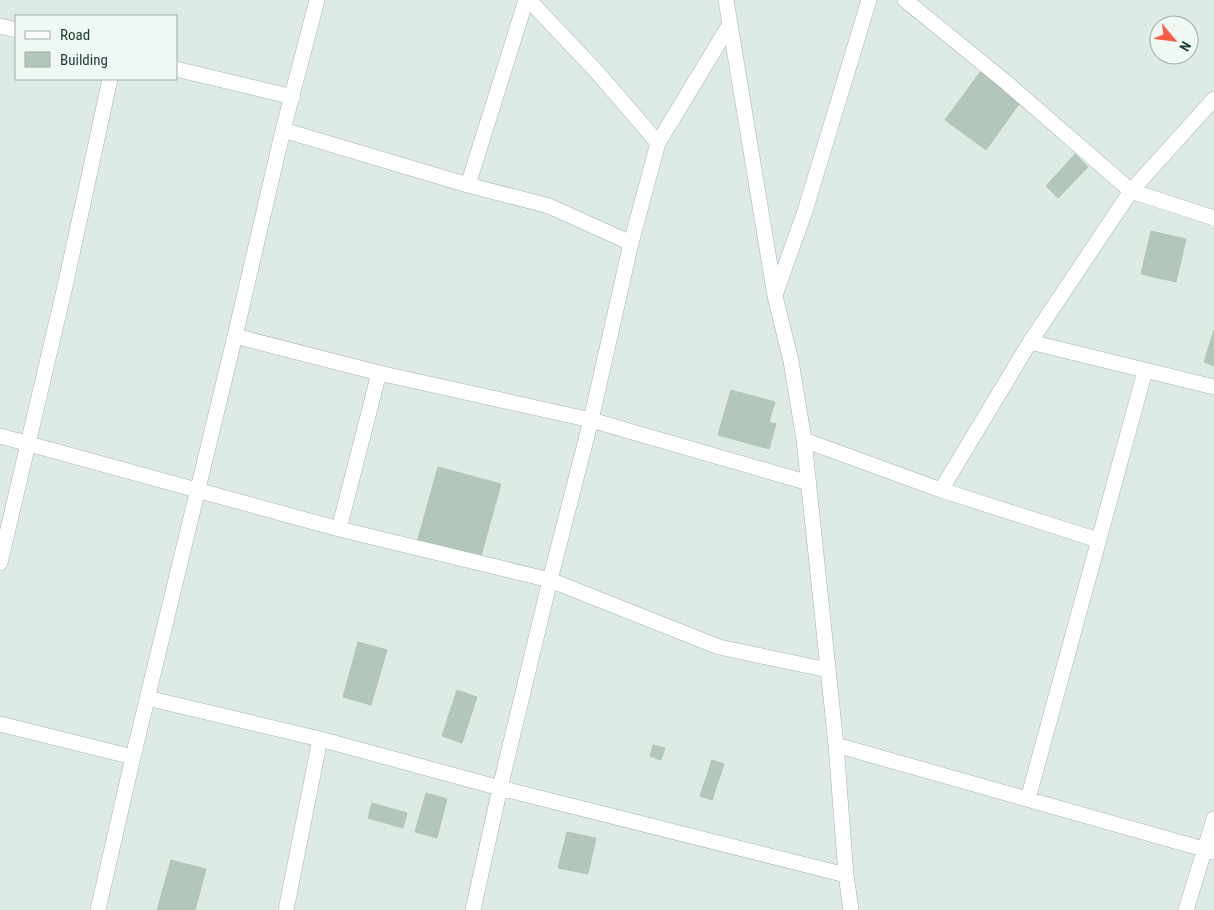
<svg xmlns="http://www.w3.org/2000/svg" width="1214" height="910" viewBox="0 0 1214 910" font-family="'Roboto Condensed',sans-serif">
  <rect width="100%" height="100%" fill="#deebe4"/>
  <path fill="#b3c6bc" stroke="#b0c5ba" d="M981,71L1022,100L986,150L945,120Z
    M1075,154L1088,167L1058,198L1046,186Z
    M1151,231L1186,239L1176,282L1141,274Z
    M1214,330V366L1204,362Z
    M731,390L775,402L769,422L776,424L769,449L718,435Z
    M438,467L501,484L479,563L416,546Z
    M358,642L387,650L371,705L343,697Z
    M457,690L477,697L462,743L442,736Z
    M653,745L665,748L661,760L650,756Z
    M712,760L724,764L712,800L700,796Z
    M426,793L447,799L437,838L415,832Z
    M372,803L407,813L403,828L368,818Z
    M567,832L596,838L588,874L558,868Z
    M171,860L206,869L195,910H157Z"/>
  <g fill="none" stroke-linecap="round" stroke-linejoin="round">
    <defs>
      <path id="minor" d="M529,0L597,72L658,143
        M726,0L775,296L791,361L804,440L836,745L846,875L851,910
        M905,0L1007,83L1131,191L1214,218
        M0,26L16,30
        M176,69L293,97
        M283,130L468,185L549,206L631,243
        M468,185L526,0
        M775,295L805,211L869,0
        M235,336L379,373L591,420L809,483
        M1030,342L1214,387
        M0,436L339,529L550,580L719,647L828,670
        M804,440L941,490L1098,540
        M941,490L1030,342L1131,191L1214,99
        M339,529L379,373
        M0,563L66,282L110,79
        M147,698L320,739L500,788L846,875
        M0,724L133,757
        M836,745L1214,852
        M1028,799L1145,371
        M98,910L133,757L235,336L283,130L317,0
        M286,910L320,739
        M473,910L500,788L550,580L591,420L631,243L658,143L730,24
        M1186,910L1214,819"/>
    </defs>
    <use href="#minor" stroke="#a1b3aa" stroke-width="16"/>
    <use href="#minor" stroke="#fff" stroke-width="15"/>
  </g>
  <rect x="15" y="15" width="162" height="65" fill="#eff8f2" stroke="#9bada4"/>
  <rect x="25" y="31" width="25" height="8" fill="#ffffff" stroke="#9bada4"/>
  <text x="60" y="40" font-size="15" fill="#1e3d30">Road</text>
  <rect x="25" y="52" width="25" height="15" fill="#b3c6bc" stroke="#9bada4"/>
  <text x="60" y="65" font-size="15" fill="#1e3d30">Building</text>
  <g transform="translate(1174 40) rotate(119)"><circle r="24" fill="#eff8f2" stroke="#9bada4"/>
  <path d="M0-4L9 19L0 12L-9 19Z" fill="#ff5c48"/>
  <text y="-8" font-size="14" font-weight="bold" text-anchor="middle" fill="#1e3d30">N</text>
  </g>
</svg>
